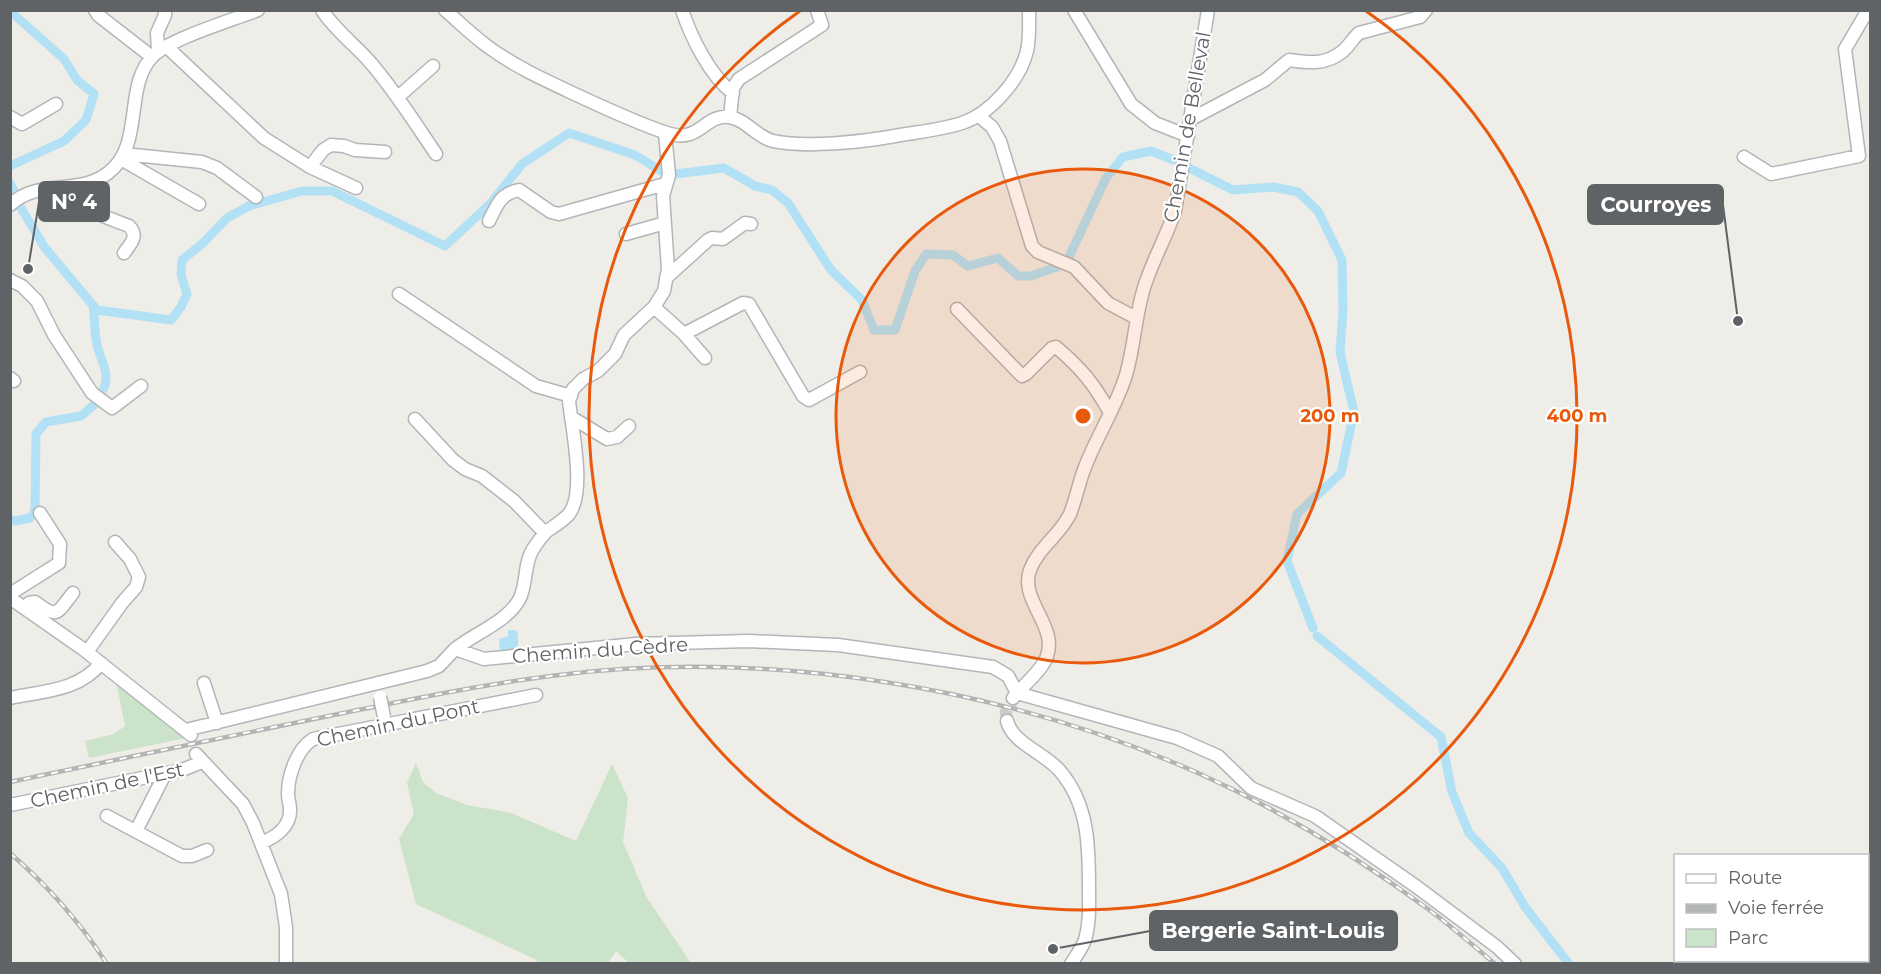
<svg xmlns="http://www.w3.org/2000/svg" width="1881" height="974" viewBox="0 0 1881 974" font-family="Montserrat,sans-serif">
  <rect width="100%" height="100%" fill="#efede8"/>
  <path fill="#cbe3c8" d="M117,686L134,696L186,738L89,758L85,741L114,734L125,726Z
    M416,763L423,782L436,793L467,805L511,813L576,841L612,764L628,798L623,842L647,898L691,963H629L616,951L608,963H536L537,960L416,904L399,839L414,814L407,783Z"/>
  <path fill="#b2e1f5" d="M508,630H516L518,634V652L500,653L499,639L508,636Z"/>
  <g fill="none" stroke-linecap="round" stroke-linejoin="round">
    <path stroke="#b2e1f5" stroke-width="9" d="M10,11L64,59L77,80L94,94L86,120L64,141L10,166
      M1189,168L1233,190L1273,187L1298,192L1318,211L1342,260L1343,311L1340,352L1354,412L1341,473L1297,514L1287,561L1313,628
      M675,174L724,168L755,186L772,190L788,203L831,270L862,300L874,330H895L915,271L926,254L953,255L968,266L998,258L1018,276H1031L1057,267
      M10,183L15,193
      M18,203L45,248L97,310L171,320L181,307L187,294L181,275L182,260L202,244L227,218L249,206L302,191H332L445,246L491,203L522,164L569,133L635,155L661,171
      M1069,257L1106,178L1123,157L1151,151L1179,162
      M93,305C95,318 94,332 97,345C101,362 112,375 102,392
      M10,519L15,521L30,518L35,511L36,434L46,422L81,416L95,404
      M1317,636L1441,737L1452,792L1469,833L1502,868L1525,907L1569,964"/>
    <path stroke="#cbcac8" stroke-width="12" stroke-dasharray="12 6" stroke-linecap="butt" d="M1007,721L1006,712L1013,700"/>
    <defs>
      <path id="minor" d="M95,10L98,15L152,57
        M322,10C333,28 356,46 370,62C395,91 415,123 436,154
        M445,10C459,22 472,35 487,46C515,67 547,81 579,96C607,109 637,123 667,133C700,144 704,114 729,117C746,119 756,137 773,141C806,148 861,142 895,136C917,132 941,130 962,123C990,114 1020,80 1027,51C1030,38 1029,24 1029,10
        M682,10C691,37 710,76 733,93
        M1074,10L1131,104L1155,123L1188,136
        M166,46L264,138L310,167L356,188
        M158,52L157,33L165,15V10
        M398,97L433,66
        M979,116L992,127L1000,141L1032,246L1038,252L1074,267L1108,303L1136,318
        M10,117L22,124L56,104
        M730,117L733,88L739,79L822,25L817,10
        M1191,119L1265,80L1289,60C1310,63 1326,65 1343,51C1349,46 1353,38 1359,33L1420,17L1426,10
        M124,154L202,162L217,168L256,197
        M1744,157L1771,174L1859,156L1845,49L1868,10
        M121,159L199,204
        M310,167L323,150L331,145L344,146L355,150L385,152
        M65,187C77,210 105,216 129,226C139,236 131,243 124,253
        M10,205C38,178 79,196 108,173C145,145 123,86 153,56C169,39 233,20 258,10
        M489,221C497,205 500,194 519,190L551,212L559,214L665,184
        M626,234L665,223
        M666,278L708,240L712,238L723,239L745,223L751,224
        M10,280L22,286L37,301L54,335L92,393L112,408L141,386
        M399,294L536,386L571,396
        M654,307L684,334L743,303L749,304L803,396L809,400L860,372
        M957,309L1022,376L1026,374L1052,348L1056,347C1081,368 1095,385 1110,413
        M684,334L705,358
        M10,378L14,381
        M571,417L607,439L617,437L629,426
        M415,419L453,460L465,469L482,476L514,501L545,533
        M10,594L59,563L60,544L40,513
        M10,598L83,649L191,735
        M26,607L29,603L35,602C58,619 56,614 73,593
        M455,649C475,633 509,621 520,598C527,583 524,563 533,549C537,543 542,536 547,531C554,526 563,521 569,514C586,492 572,429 569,401L573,389L583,379L598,371L615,354L624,335L654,307L664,291L668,269L663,196L669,175L665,133
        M87,652L122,603L136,587L139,577L130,559L115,542
        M204,683L217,723
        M10,698C43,691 79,691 101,663
        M1013,698C1022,686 1043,670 1047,656C1058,626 1019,600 1030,570C1038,548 1060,535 1070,514C1076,499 1079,482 1085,467C1097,436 1116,407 1126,375C1134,348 1135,319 1143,291C1151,263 1166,238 1175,211L1208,10
        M1007,721C1013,744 1045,753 1060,771C1089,805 1089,847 1089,889C1089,906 1090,923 1085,940C1082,948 1076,956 1071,964
        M186,730L427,671L439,666L455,649L484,659L636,644L749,641L838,645L993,667L1008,676L1017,693L1177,738L1218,756L1251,788L1315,816L1417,887L1497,947L1515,964
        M196,754L243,804L253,823L281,894L286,927V964
        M10,805L182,770L202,762
        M107,816L182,856H192L207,850
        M136,831L165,774
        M261,843C276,837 291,826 290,809C290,804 288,799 288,794C288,775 297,749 313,739L536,695"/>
    </defs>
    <use href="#minor" stroke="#b3b5b8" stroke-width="15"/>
    <use href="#minor" stroke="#fff" stroke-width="12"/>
    <defs>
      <path id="rail" d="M10,782C126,758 242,733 358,710C424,697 491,683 559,675C769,649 1005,687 1198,773C1278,809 1357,857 1428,909C1451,926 1473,945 1495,964
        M10,853C48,886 80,922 107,964"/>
    </defs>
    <use href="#rail" stroke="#b3b4b4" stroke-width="4.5"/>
    <use href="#rail" stroke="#fff" stroke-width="2" stroke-dasharray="7" stroke-linecap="butt"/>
    <defs>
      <path id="minor-bridge" d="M380,697L384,717"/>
    </defs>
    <use href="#minor-bridge" stroke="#b3b5b8" stroke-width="15" stroke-linecap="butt"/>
    <use href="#minor-bridge" stroke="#fff" stroke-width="12"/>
  </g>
  <circle cx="1083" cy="416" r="247" fill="#e8590c" fill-opacity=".12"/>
  <g fill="none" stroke="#e8590c" stroke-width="3">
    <circle cx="1083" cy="416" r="247"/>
    <path d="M1366 11A494 494 0 1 1 800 11"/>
  </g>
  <g text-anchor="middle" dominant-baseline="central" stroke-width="4.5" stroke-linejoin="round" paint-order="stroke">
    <g font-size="20" fill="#5f6366" stroke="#fff">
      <text transform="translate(1187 127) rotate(-80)">Chemin de Belleval</text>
      <text transform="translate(600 650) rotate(-4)">Chemin du Cèdre</text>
      <text transform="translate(398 723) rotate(-12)">Chemin du Pont</text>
      <text transform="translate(107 785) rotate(-12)">Chemin de l'Est</text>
    </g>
  </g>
  <circle cx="1083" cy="416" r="9" fill="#e8590c" stroke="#fff" stroke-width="3"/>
  <g font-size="18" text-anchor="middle" font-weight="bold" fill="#e8590c" stroke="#fff" stroke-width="4.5" stroke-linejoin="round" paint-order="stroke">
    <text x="1330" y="422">200 m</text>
    <text x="1577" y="422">400 m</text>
  </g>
  <path fill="none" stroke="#5f6366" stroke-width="2" d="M28 269L39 202M1738 321L1723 205M1053 949L1150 931"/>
  <g fill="#5f6366" stroke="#fff" stroke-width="2">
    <circle cx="28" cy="269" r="6"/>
    <circle cx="1738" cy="321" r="6"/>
    <circle cx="1053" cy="949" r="6"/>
  </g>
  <g fill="#5f6366" stroke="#5f6366" stroke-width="2">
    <rect x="39" y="182" width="70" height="39" rx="6"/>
    <rect x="1588" y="185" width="135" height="39" rx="6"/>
    <rect x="1150" y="911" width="247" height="39" rx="6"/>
  </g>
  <g font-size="21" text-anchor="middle" font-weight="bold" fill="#fff">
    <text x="74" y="209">N° 4</text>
    <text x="1656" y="212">Courroyes</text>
    <text x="1273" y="938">Bergerie Saint-Louis</text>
  </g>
  <rect width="1881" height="974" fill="none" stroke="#5f6366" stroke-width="24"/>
  <rect x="1674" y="854" width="195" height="108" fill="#ffffff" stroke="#bfc1c2" stroke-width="1.5"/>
  <rect x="1686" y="874" width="30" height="9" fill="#ffffff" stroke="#bfc1c2" stroke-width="1.5"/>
  <text x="1728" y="884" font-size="18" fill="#5f6366">Route</text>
  <rect x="1686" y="904" width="30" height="9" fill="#b3b4b4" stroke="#bfc1c2" stroke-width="1.5"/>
  <text x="1728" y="914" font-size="18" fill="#5f6366">Voie ferrée</text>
  <rect x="1686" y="929" width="30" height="18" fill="#cbe3c8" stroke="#bfc1c2" stroke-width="1.5"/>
  <text x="1728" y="944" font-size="18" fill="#5f6366">Parc</text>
</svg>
